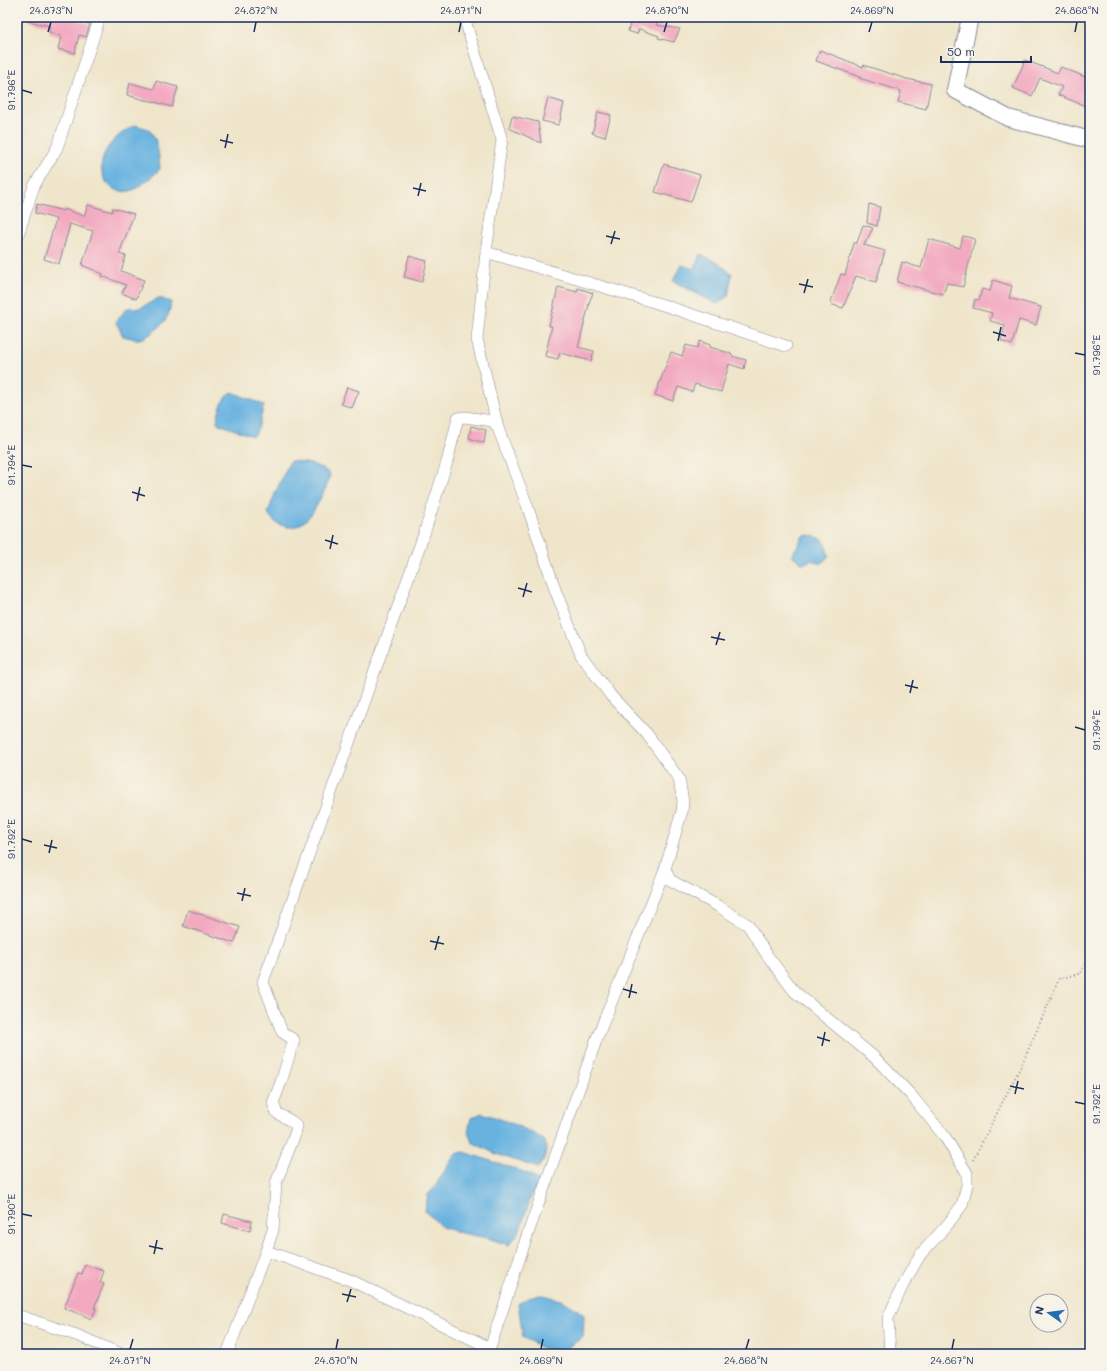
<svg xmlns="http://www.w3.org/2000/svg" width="1107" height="1371" viewBox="0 0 1107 1371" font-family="Mali,sans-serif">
  <rect width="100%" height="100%" fill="#f7f3e8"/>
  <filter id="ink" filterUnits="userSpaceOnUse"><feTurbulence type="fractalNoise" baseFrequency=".025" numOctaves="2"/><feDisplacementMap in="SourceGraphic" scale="8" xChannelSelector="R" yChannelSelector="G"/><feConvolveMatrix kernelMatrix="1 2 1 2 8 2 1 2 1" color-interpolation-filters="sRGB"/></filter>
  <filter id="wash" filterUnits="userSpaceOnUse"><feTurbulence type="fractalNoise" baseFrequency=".012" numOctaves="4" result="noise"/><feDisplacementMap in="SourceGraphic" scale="16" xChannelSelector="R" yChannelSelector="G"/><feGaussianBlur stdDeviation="0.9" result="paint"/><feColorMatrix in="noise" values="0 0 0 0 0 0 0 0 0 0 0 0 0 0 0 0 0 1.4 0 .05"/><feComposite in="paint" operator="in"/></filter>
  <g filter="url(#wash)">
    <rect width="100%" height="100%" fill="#efe5ca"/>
    <path fill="#67b2e0" stroke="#41709f" d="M135,125C140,127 146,127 150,131C158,138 159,158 160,169C154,175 148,180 141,185C138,187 134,190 130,191C110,195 97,176 103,158C107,143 122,132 135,125Z
      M700,254L717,262L732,274L728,296L717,304L673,281L681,265L694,269Z
      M159,298L171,302C170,307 170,311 168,315C165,324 148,338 139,339C133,339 129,337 123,336L116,322L127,308H140Z
      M232,392L264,405L259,425L255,435L252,436L219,424L217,422C218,413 223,395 232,392Z
      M290,461C300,461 325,466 330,475C329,482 326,487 323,493C316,508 304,532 284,526C276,524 272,520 268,513L276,491Z
      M810,535L823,539L829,556L821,564L811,560L803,564L792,555L803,536Z
      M482,1113C504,1120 527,1128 545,1141C547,1154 546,1157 538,1168L496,1154L472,1142L468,1132L471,1118Z
      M464,1152L521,1171L532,1176L539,1182L532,1194L519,1232L509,1245L487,1238L461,1233L442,1227L425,1211L428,1195L436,1185L455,1154Z
      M543,1295C561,1299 569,1303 584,1315L583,1337L564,1350L542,1348L523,1337L518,1304L532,1296Z"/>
    <g id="blocks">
      <path fill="#f3aac1" d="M28,17H76L75,20L90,24L86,37L79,35L75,53L58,49L61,36L49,32L50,26L28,21Z
        M632,17H659L656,25L680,29L674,42L658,38L659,36L639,29L637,34L628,31Z
        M820,50L863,67V65L907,79L931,84L926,109L898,102L901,91L859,78L860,77L816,61Z
        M1025,60L1058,73L1061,67L1090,79V102L1088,107L1058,95L1062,87L1040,78L1032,96L1013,88Z
        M156,81L178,87L172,107L148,100V101L127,95L130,83L154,89Z
        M548,98L564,103L559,125L542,121Z
        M598,112L611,115L605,137L592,133Z
        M512,116L538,122L541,143L509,128Z
        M664,164L700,175L691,202L655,192Z
        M37,204L63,211L64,209L84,216L88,205L112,212L113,208L134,214L119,254L126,256L121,271L144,280L136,299L122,293L126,285L102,276L103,274L82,265L93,231L70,224L59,264L44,259L56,219L35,213Z
        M869,204L880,207L877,226L867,223Z
        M863,225L873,228L864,245L885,251L876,282L856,276L843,308L830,304L841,274L845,275L854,243H857Z
        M963,236L975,239L963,287L947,283L943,294L897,282L902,262L921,268L929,239L960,248Z
        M409,256L427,261L422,282L404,277Z
        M993,280L1012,286L1009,298L1041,307L1036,325L1019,320L1012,345L1001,341L1005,325L990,321L992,313L973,308L975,299L979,300L982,289L990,291Z
        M558,287L577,292L578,288L593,293L588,305H589L578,347L594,351L591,361L560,353L558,359L545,356L552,326H549Z
        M700,341L710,345V347L732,354V356L746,360L744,369L729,364L721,392L695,384L692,392L678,387L673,401L655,395L671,352L682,356L686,345L697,348Z
        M347,387L359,391L352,408L341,404Z
        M471,426L486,430L484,443L469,438Z
        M188,910L240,927L234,943L183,926Z
        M224,1214L252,1221L250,1231L222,1223Z
        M85,1265L104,1271L100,1282L104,1284L94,1308H96L92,1319L64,1308L78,1273L82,1274Z"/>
    </g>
  </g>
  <g filter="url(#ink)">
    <use href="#blocks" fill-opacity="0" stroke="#858a94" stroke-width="1"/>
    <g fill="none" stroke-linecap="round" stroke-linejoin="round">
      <defs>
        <path id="street" d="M464,17L502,140L486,252L477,339L498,428L527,505L556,592L581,655L611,696L647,734L679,779L683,802L682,811L665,869L670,880L718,906L748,925L767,955L794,991L874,1057L911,1095L945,1137L967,1173V1185L962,1205L948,1224L920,1255L903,1285L888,1318L890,1354
          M17,238L34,186L57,148L100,17
          M486,252L660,304L786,346
          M266,1251L350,1280L490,1348
          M17,1315L79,1336L121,1354
          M227,1354L266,1251L273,1230L276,1183L295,1134L297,1126L291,1121L277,1113L273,1103L281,1082L294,1040L282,1032L263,982L424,534L447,462L458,418L465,417L493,421L498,428
          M488,1354L526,1239L597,1038L665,869"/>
        <path id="secondary" d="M970,17L955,90L1008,118L1090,140"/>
      </defs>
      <use href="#street" stroke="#858a94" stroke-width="12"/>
      <use href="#secondary" stroke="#858a94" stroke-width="18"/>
      <path stroke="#858a94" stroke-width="2" stroke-dasharray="1 3" stroke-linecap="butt" d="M973,1160L1023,1062L1059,979L1081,973L1090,952"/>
      <use href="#street" stroke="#fff" stroke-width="11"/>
      <use href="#secondary" stroke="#fff" stroke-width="16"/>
    </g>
  </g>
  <path fill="none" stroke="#1b2f5e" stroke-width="1.5" d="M48,32L51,22M254,32L256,22M459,32L461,22M664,32L667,22M869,32L872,22M1075,32L1077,22M22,90L32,93M220,140L233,143M225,148L228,134M413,188L426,191M418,196L421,183M606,236L620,239M611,244L615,231M799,284L813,287M804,293L808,279M993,332L1006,336M998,341L1001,327M1075,353L1085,355M22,465L32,467M132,492L145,496M137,501L140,487M325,540L338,544M330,549L333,535M518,588L532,592M523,597L527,583M711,637L725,640M716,645L720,632M905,685L918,688M910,693L913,680M1075,727L1085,730M22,839L32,842M44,845L57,848M49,853L52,840M237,893L251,896M242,901L245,888M430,941L444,944M435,950L439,936M623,989L637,993M629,998L632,984M817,1037L830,1041M822,1046L825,1032M1010,1086L1024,1089M1015,1094L1018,1081M1075,1102L1085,1104M22,1214L32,1216M149,1246L163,1249M154,1254L157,1240M342,1294L356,1297M347,1302L351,1289M130,1349L133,1339M336,1349L338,1339M541,1349L543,1339M746,1349L749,1339M952,1349L954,1339"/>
  <rect width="1107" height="1371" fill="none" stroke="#f7f3e8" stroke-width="44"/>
  <g transform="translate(1049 1313) rotate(284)"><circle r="19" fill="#f7f3e8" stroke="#9fa5b1"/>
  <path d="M0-3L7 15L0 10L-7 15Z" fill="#1f6fb2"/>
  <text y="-6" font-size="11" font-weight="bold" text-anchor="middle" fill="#1b2f5e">N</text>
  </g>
  <path d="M941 56v6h90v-6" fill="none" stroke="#1b2f5e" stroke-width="2"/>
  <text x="947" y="56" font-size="12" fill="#1b2f5e" stroke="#f7f3e8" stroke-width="3" paint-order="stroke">50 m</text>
  <rect x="22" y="22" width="1063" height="1327" fill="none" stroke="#1b2f5e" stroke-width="1.5"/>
  <g font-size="10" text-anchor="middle" fill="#1b2f5e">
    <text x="51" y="14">24.873°N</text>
    <text x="256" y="14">24.872°N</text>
    <text x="461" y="14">24.871°N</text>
    <text x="667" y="14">24.870°N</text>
    <text x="872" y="14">24.869°N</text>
    <text x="1077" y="14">24.868°N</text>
    <text transform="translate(11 90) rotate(-90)" y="4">91.796°E</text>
    <text transform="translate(1096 355) rotate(-90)" y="4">91.796°E</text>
    <text transform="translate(11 465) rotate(-90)" y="4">91.794°E</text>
    <text transform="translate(1096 730) rotate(-90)" y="4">91.794°E</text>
    <text transform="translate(11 839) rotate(-90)" y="4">91.792°E</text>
    <text transform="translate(1096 1104) rotate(-90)" y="4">91.792°E</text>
    <text transform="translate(11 1214) rotate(-90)" y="4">91.790°E</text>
    <text x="130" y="1364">24.871°N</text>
    <text x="336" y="1364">24.870°N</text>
    <text x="541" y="1364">24.869°N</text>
    <text x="746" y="1364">24.868°N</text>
    <text x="952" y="1364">24.867°N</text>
  </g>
</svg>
